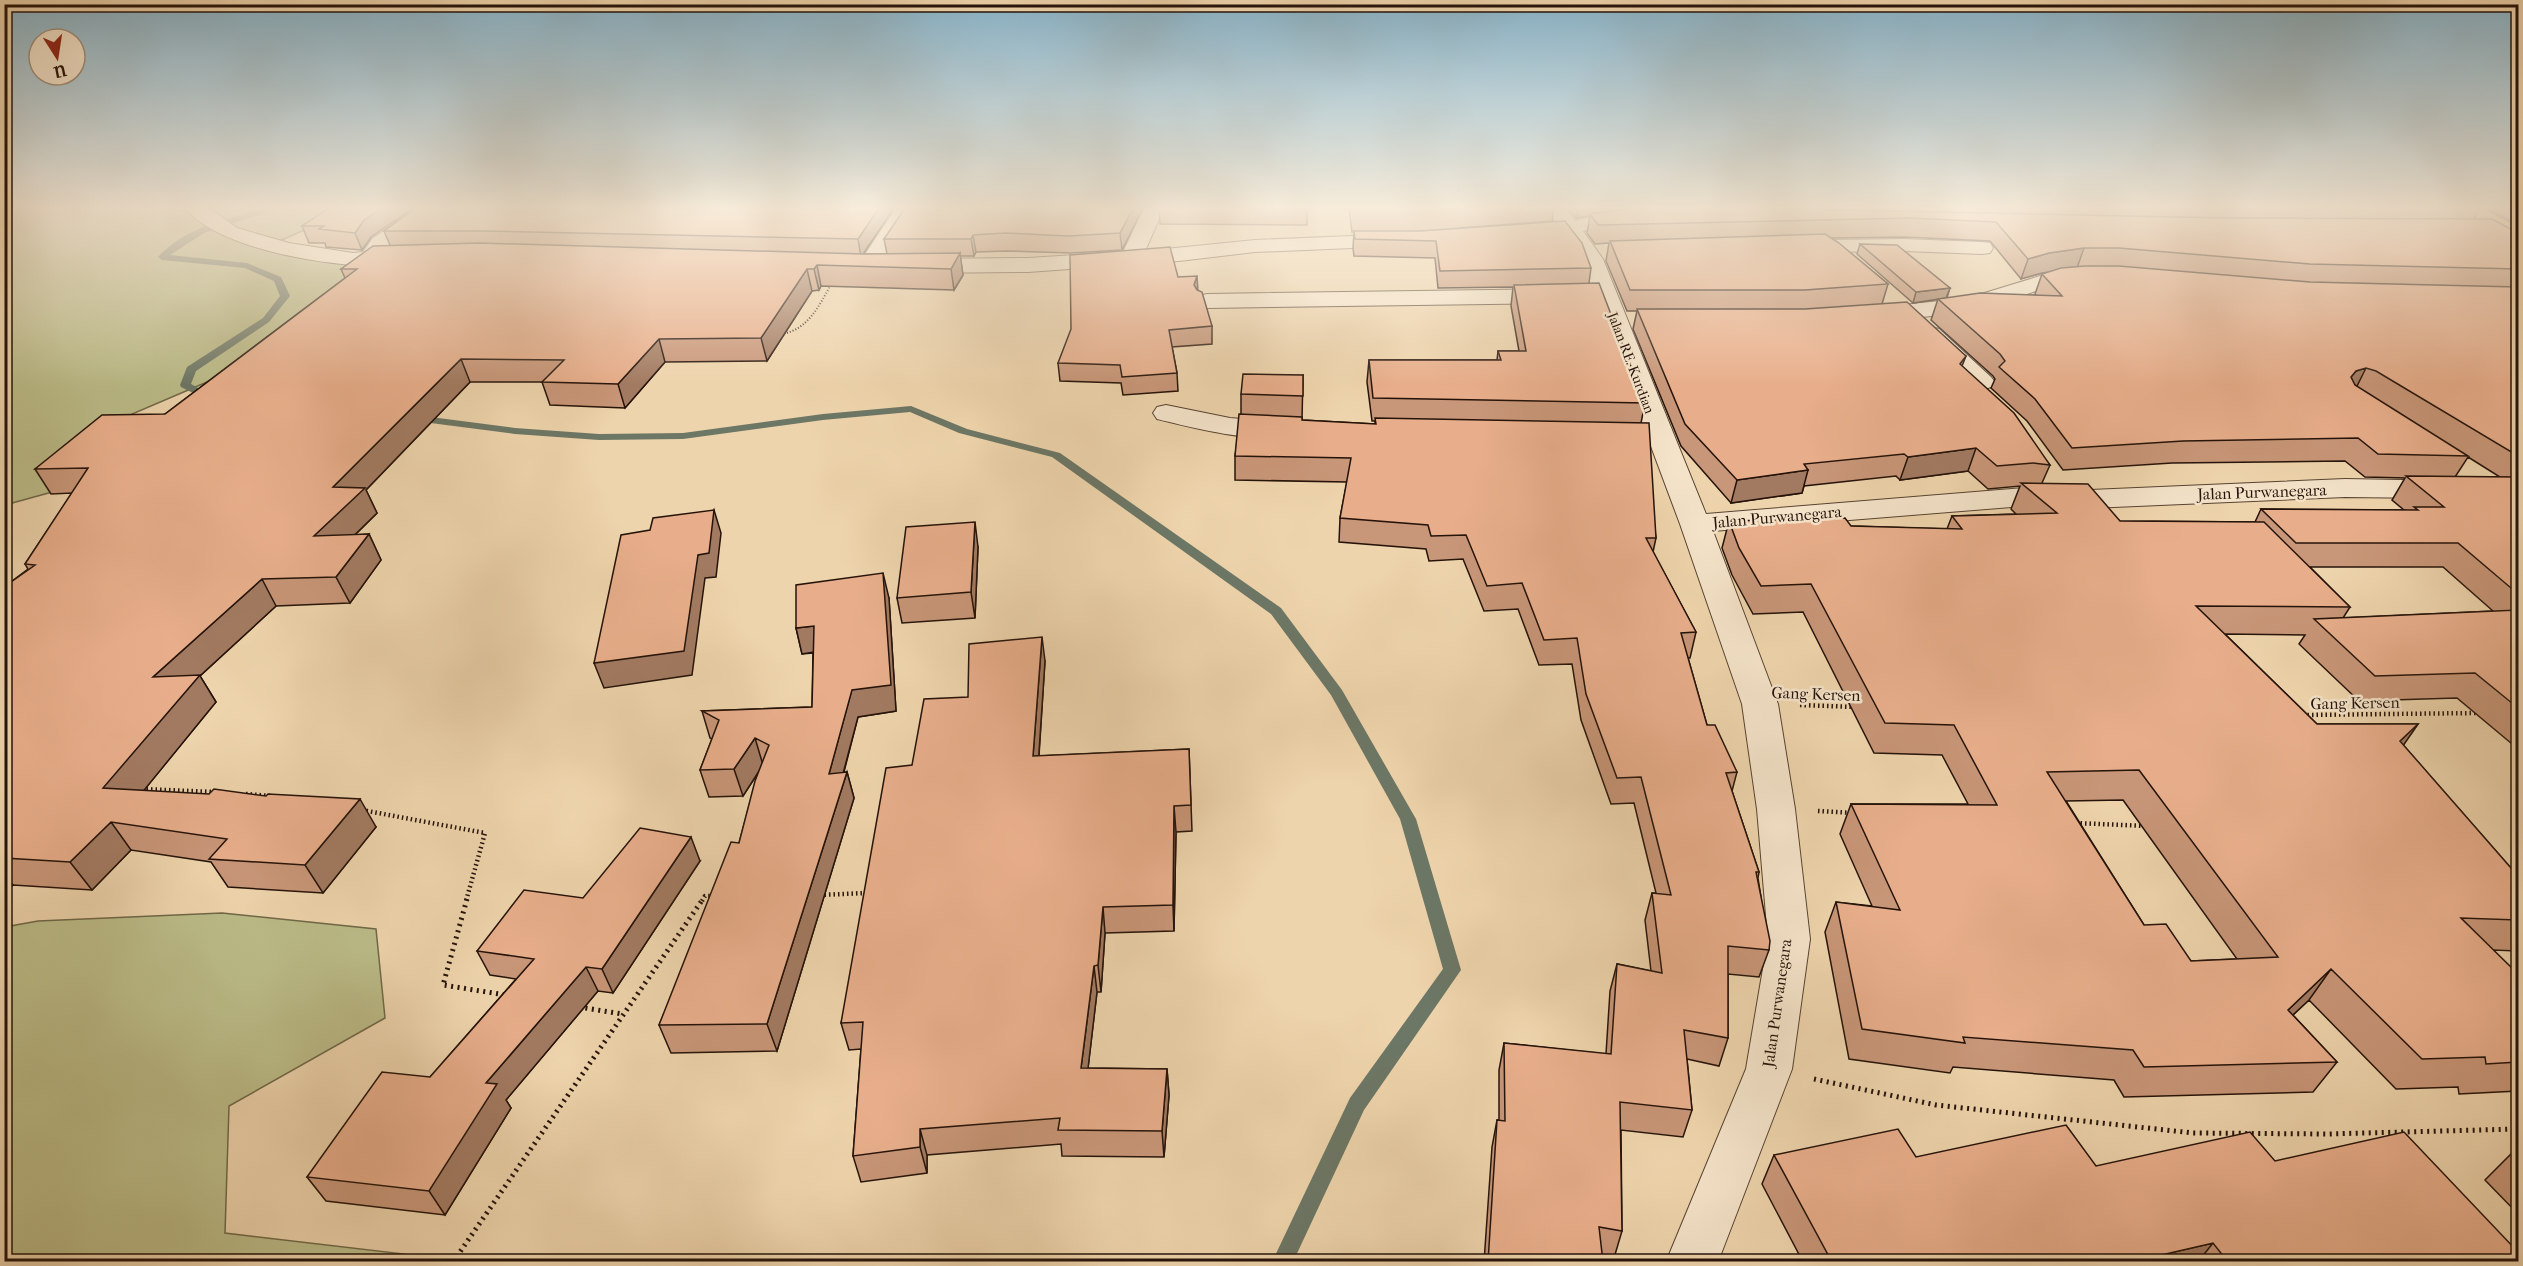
<svg xmlns="http://www.w3.org/2000/svg" width="2523" height="1266" viewBox="0 0 2523 1266" font-family="'IM FELL French Canon',serif">
  <rect width="100%" height="100%" fill="#eed4ac"/>
  <filter id="stains"><feTurbulence type="fractalNoise" baseFrequency=".00333" numOctaves="4"/><feColorMatrix values="0 0 0 0 .2 0 0 0 0 .09 0 0 0 0 .02 0 0 0 .5 -.17"/></filter>
  <radialGradient id="worn" r=".72"><stop offset=".6" stop-color="#630" stop-opacity="0"/><stop offset="1" stop-color="#630" stop-opacity=".3"/></radialGradient>
  <path fill="#bbbc88" stroke="#706849" stroke-width="1.5" d="M5,208H355L277,242L361,270L214,379L111,423L63,489L5,505Z
    M222,913L376,929L385,1018L229,1106L225,1233L404,1254L399,1262L5,1261V927L38,921Z"/>
  <g fill="none" stroke-linecap="round" stroke-linejoin="round">
    <path fill="#6c7766" fill-rule="evenodd" d="M266,208H278L204,233L170,255L247,263L281,277L290,296L269,322L196,371L191,384L218,399L213,402L209,401L181,387L180,385L187,367L263,318L280,296L274,281L245,268L162,260L158,257C185,227 229,218 266,208Z
      M911,406L967,429L1060,453L1281,608L1342,690L1416,819L1461,970L1364,1110L1293,1262H1272L1350,1098L1443,969L1400,819L1331,695L1271,614L1052,457L959,433L910,412L823,420L683,439L599,440L515,434L415,421L410,418L415,415L515,428L599,434L683,433L823,414Z"/>
    <defs>
      <path id="minor" d="M186,208H209L237,228L289,243L353,253L363,252L372,239L416,208H439L386,249L418,253L421,258L418,263C367,275 217,253 186,208Z
        M896,208H916L876,271L868,273L860,271L857,266Z
        M1144,208H1164L1145,251L1255,240L1399,234L1406,236L1410,240L1406,244L1399,246L1255,252L1179,261L1028,272L918,273L910,271L907,266L910,261L918,259L1028,258L1123,252Z
        M1552,208H1566L1575,221C1595,216 1619,209 1639,214L1642,218L1639,222L1632,224L1583,231L1603,259L1706,514L2024,488L2067,491L2345,479L2518,482V499L2345,497L2067,509L2024,506L1713,531L1778,704L1795,809L1810,939L1792,1069L1718,1262H1666L1746,1069L1768,939L1757,809L1742,704L1680,524L1581,259L1564,235L1525,237L1518,235L1515,231L1518,227L1556,223L1549,212Z
        M1904,239L1982,242L1990,243L1993,248L1990,253L1982,254L1904,251L1824,252L1816,251L1813,246L1816,241L1824,240Z
        M2082,270L2090,272L2093,277L2090,282L2052,286L1970,312L1874,322L1866,320L1862,315L1866,310L1874,308L1968,298L2050,273Z
        M1558,289L1566,291L1569,296L1566,301L1558,303L1207,308L1199,306L1196,301L1199,296L1207,294Z
        M1931,327L1939,329L1991,377L1995,382L1991,387L1982,390L1973,387L1923,339L1919,334L1923,329Z
        M1166,405L1230,418L1292,423L1296,429L1292,435C1256,444 1193,428 1157,419L1153,413L1157,407Z"/>
      <path id="highway" d="M2456,208H2481L2518,227V241L2511,239L2459,212Z"/>
    </defs>
    <use href="#minor" stroke="#574332" stroke-width="2"/>
    <use href="#highway" stroke="#25130a" stroke-width="2"/>
    <path stroke="#25130a" stroke-width="2" stroke-dasharray="1 2" stroke-linecap="butt" d="M781,334C809,330 819,305 832,283"/>
    <path stroke="#25130a" stroke-width="4.5" stroke-dasharray="1.5 3" stroke-linecap="butt" d="M1800,705L1855,707
      M2303,715L2479,713
      M142,789L215,792
      M246,794L272,796
      M362,810L485,833L466,901
      M1818,811L1853,813
      M2076,823L2146,826
      M820,895L866,893
      M702,901L705,896H714"/>
    <path stroke="#25130a" stroke-width="5" stroke-dasharray="2 4.5" stroke-linecap="butt" d="M467,899L443,985L506,995
      M579,1007L622,1014
      M1814,1079L1936,1105L2193,1133L2327,1134L2518,1129
      M453,1262L703,899"/>
    <use href="#minor" fill="#f4e3c9" fill-rule="evenodd"/>
    <use href="#highway" fill="#e7ba76" fill-rule="evenodd"/>
  </g>
  <path fill="#c89678" stroke="#25130a" stroke-width="1.5" fill-rule="evenodd" d="M329,208H413L371,237L362,250L326,247L325,243H309L302,226Z
    M416,208H894L863,254H887L884,239L1143,208L1122,250L1071,253L1007,251L976,252L974,256H960L963,275L954,290L821,286L819,290L812,291L767,361L665,362L625,408L550,405L542,382H470L366,490L377,513L355,535L369,534L381,560L350,603L276,606L200,676L216,702L144,790L376,827L323,893L228,887L211,862L131,850L92,890L13,885L4,893V587L28,569L25,564L72,493L51,494L35,469L165,414L345,278L341,269L390,245L384,231Z
    M1159,208H1307V225L1160,224Z
    M1349,208H1554L1552,221L1460,228L1591,268L1589,283L1645,403L1641,423L1656,538L1653,552L1696,632L1690,658H1688L1707,725L1737,772L1732,791L1759,872L1758,878L1769,950L1759,977L1728,974V1038L1719,1066L1687,1059L1692,1110L1683,1137L1621,1130L1622,1231L1614,1258L1602,1255L1603,1262H1484L1492,1147L1497,1120H1499V1070L1504,1043L1606,1054L1610,991L1617,964L1651,971L1645,920L1652,893H1656L1634,803L1611,804L1581,720L1572,664L1539,665L1518,609L1484,611L1463,559L1429,561L1426,549L1339,542L1340,518L1347,482L1235,480V456L1241,414V394L1303,375L1302,420L1375,424V421H1372L1367,382L1369,360H1497L1498,351H1519L1511,306L1513,287L1438,288L1435,258L1354,256L1353,248L1354,232H1352Z
    M1568,208H2480L2474,219L2518,233V749L2457,698L2359,701L2299,644L2305,635L2225,634L2317,724H2418L2403,745L2518,876V951L2493,950L2518,974V1091L2459,1094L2458,1087L2396,1089L2309,1000L2293,1015L2337,1062L2313,1092L2124,1097L2114,1080L1953,1067L1950,1073L1849,1059L1825,932L1836,902L1872,906L1840,834L1851,804H1968L1942,755L1874,753L1803,612L1753,614L1732,575L1722,548L1729,521L1851,526L1947,529L1952,516L2016,514L2011,509L2020,486L1988,489L1968,471L1900,480L1896,476L1804,486L1802,493L1731,503L1681,446L1633,329L1637,311H1627L1606,261L1609,243L1595,244L1587,233L1590,216L1576,218ZM1904,237L1990,241L2021,279L2042,273L2050,272L2042,274L2035,294L2036,295L1947,298L1950,288L1860,244L1857,254L1913,303L1938,299L1931,320L1993,376L1995,379L1991,388L2027,421L2063,470L2172,463L2345,461L2365,477L2405,478L2392,500L2404,510L2261,509L2255,522L2120,521L2042,483L2050,465L1962,366L1966,356L1882,304L1888,284L1832,238ZM2468,457L2500,477H2455ZM2310,567H2443L2493,611L2343,618L2350,607ZM2123,800L2237,959L2191,961L2144,925L2066,801Z
    M2485,208H2518V222H2513Z
    M1178,277L1212,326V344L1172,347L1177,373L1178,391L1123,395L1121,383L1060,381L1058,363Z
    M978,547L975,618L902,623L897,598Z
    M889,598L896,711L858,717L844,772H847L854,798L777,1051L671,1053L659,1025L739,843L758,773L743,796L709,797L700,770L712,739L710,738L702,711L812,707L813,653L802,654L796,628Z
    M1045,661L1039,756L1189,749L1192,831L1176,832L1174,931L1105,933L1101,992H1097L1088,1068L1167,1069L1169,1095L1164,1157L1062,1156L1061,1144L927,1155V1173L861,1182L853,1156L861,1049L849,1050L841,1023L912,765L968,697Z
    M700,861L613,993L598,991L506,1100L511,1108L445,1215L326,1201L307,1177L430,1077L516,979L490,975L477,951L583,898Z
    M2518,1151V1214L2485,1180L2512,1153Z
    M1774,1155L1916,1157L2096,1166L2275,1161L2518,1262H1803L1762,1184Z"/>
  <path fill="#a27a61" stroke="#25130a" stroke-width="1.5" d="M382,208H413L371,237L362,250L355,233L364,220Z
    M879,208H894L861,257L858,239Z
    M1133,208H1143L1122,250L1120,233Z
    M1578,208H1647L1590,214V216L1576,218Z
    M973,235L976,252L974,256L971,239Z
    M2084,248L2077,268L2042,273L2021,279L2028,259L2049,253Z
    M960,253L963,275L954,290L951,269Z
    M817,265L821,286L819,290L814,269Z
    M807,269L812,291L767,361L761,338Z
    M1197,276L1198,292L1194,285Z
    M1950,288L1946,298L1913,303L1916,292Z
    M659,339L665,362L625,408L618,384Z
    M461,359L470,382L366,490L377,513L327,562L314,536L333,487Z
    M2366,368L2355,390L2351,377L2356,371Z
    M1976,448L1968,471L1900,480L1908,457Z
    M1808,470L1802,493L1731,503L1737,480Z
    M714,510L721,533L716,577L705,578L692,675L604,688L594,663L698,555Z
    M975,522L978,547L975,618L971,592Z
    M369,534L381,560L350,603L336,577Z
    M883,573L889,598L896,711L858,717L836,800L829,774Z
    M262,579L276,606L200,676L216,702L123,816L103,788L153,677Z
    M814,626L820,651L802,654L796,628Z
    M1042,637L1045,661L1037,782L1033,756Z
    M2418,724L2398,753L2400,741Z
    M755,738L763,765L743,796L734,769Z
    M847,772L854,798L777,1051L767,1024Z
    M360,799L376,827L323,893L305,865Z
    M1174,806L1176,832L1174,931L1173,905Z
    M111,822L131,850L92,890L70,862Z
    M691,837L700,861L613,993L602,969Z
    M4,875L13,885L4,893Z
    M1103,907L1105,933L1101,992L1098,965Z
    M1094,966L1097,992L1085,1094L1081,1068Z
    M586,967L598,991L506,1100L511,1108L445,1215L429,1191L486,1083Z
    M2331,969L2309,1000L2266,1040L2288,1010Z
    M1167,1069L1169,1095L1164,1157L1162,1131Z
    M920,1129L927,1155V1173L920,1147Z
    M2213,1243L2198,1262H2131Z"/>
  <path fill="#e8ae8b" stroke="#25130a" stroke-width="1.5" fill-rule="evenodd" d="M329,208H382L364,220L355,233L319,229L324,226H302Z
    M416,208H879L858,239L481,231H384Z
    M905,208H1133L1120,233L1069,236L1005,233L973,235L971,239H884Z
    M1635,208H1744L2224,218L2492,219L2518,233V269L2310,264L2119,248H2084L2049,253L2028,259L1996,222L1910,218L1598,225L1590,214Z
    M1565,221L1582,243L1591,268L1440,271L1436,241L1355,239L1354,231H1420Z
    M1825,234L1839,243L1888,284L1805,290H1630L1610,241Z
    M479,243L864,254L960,253L951,269L817,265L814,269H807L761,338L659,339L618,384L542,382L564,360L461,359L333,487L365,488L314,536L369,534L336,577L262,579L153,677L200,675L103,788L209,794L214,789L266,796L268,794L360,799L305,865L209,859L227,839L111,822L70,862L4,858V587L35,565L25,564L88,468L35,469L102,415L165,414L357,269H341L373,246Z
    M1860,244L1897,245L1950,288L1916,292Z
    M1170,247L1178,277L1197,276L1194,285L1197,290L1202,292L1212,326L1169,330L1177,373L1122,377L1120,365L1058,363L1071,329L1070,255Z
    M2085,266H2119L2310,282L2518,287V456L2376,371L2366,368L2356,371L2351,377L2355,385L2468,456L2378,454L2358,438L2183,441L2072,448L2035,399L1999,367L2005,361L2000,354L1938,299L1980,293L2062,296L2042,274L2061,268Z
    M1599,283L1645,403L1373,398L1369,360H1501L1498,351H1526L1514,285Z
    M1907,302L1966,356L1960,364L2014,413L2050,465L2033,463L1997,466L1976,448L1908,457L1904,454L1804,464L1808,470L1737,480L1685,424L1637,309H1805Z
    M1243,374L1303,375V396L1241,394Z
    M1239,414L1302,417V420L1376,424L1375,418L1649,423L1656,538H1646L1696,632L1681,633L1707,725H1715L1737,772L1726,773L1759,872H1756L1770,941L1769,950L1728,946V1038L1684,1030L1692,1110L1620,1102L1622,1231L1599,1227L1603,1262H1488L1497,1120L1505,1121L1504,1043L1611,1054L1617,964L1662,973L1652,893L1671,895L1641,777L1617,778L1586,694L1577,638L1544,640L1522,583L1487,586L1466,535L1431,536L1428,525L1340,518L1351,458L1235,456Z
    M2406,476L2518,477V594L2458,543H2296L2261,509L2418,510L2414,507H2444Z
    M2021,483L2088,484L2120,521L2264,522L2350,607L2196,606L2317,724H2418L2400,741L2518,876V920L2461,918L2518,974V1062L2486,1064L2485,1057L2422,1059L2331,969L2288,1010L2337,1062L2144,1067L2133,1050L1963,1037L1965,1043L1862,1029L1836,902L1900,910L1851,804L1997,805L1954,725L1885,723L1811,584L1761,586L1739,548L1729,521L1845,518L1851,526L1962,529L1952,516L2057,513ZM2139,770L2278,957L2191,961L2166,924L2144,925L2047,772Z
    M714,510L709,553L698,555L684,651L594,663L621,535L650,530L653,518Z
    M975,522L971,592L897,598L906,527Z
    M883,573L891,685L852,690L829,774L847,772L767,1024L659,1025L731,842L739,843L755,781L769,745L755,738L734,769L700,770L719,720L702,711L812,707L814,626L796,628V585Z
    M2518,610V708L2475,673L2375,676L2314,619Z
    M1042,637L1033,756L1189,749L1191,805L1174,806L1173,905L1103,907L1098,965L1094,966L1081,1068L1167,1069L1162,1131L1058,1130L1060,1118L920,1129V1147L853,1156L863,1022L841,1023L886,768L912,765L924,699L968,697L969,644Z
    M640,828L691,837L602,969L586,967L486,1083L497,1084L429,1191L307,1177L382,1072L430,1077L534,959L477,951L524,890L583,898Z
    M2066,1125L2096,1166L2250,1132L2275,1161L2404,1132L2518,1252V1262H2228L2213,1243L2131,1262H1832L1774,1155L1898,1129L1916,1157Z
    M2518,1151V1159L2512,1153Z"/>
  <linearGradient id="sky" x2="0" y2="1"><stop stop-color="#89b6cd"/><stop offset="0.54" stop-color="#f7ecda"/><stop offset="1" stop-color="#f7ecda" stop-opacity="0"/></linearGradient>
  <rect width="2523" height="385" fill="url(#sky)"/>
  <g text-anchor="middle" dominant-baseline="central" stroke-width="5" stroke-linejoin="round" paint-order="stroke">
    <g font-size="14" fill="#25130a" stroke="#f4e3c9">
      <text transform="translate(1631 363) rotate(69)">Jalan RE. Kurdian</text>
    </g>
    <g font-size="16" fill="#25130a" stroke="#f4e3c9">
      <text transform="translate(2262 492) rotate(-2)">Jalan Purwanegara</text>
      <text transform="translate(1777 517) rotate(-5)">Jalan Purwanegara</text>
      <text transform="translate(1816 694) rotate(2)">Gang Kersen</text>
      <text transform="translate(2355 703) rotate(-1)">Gang Kersen</text>
      <text transform="translate(1777 1003) rotate(-82)">Jalan Purwanegara</text>
    </g>
  </g>
  <rect width="2523" height="1266" fill="none" stroke="#eed4ac" stroke-width="24"/>
  <rect x="6" y="6" width="2511" height="1254" fill="none" stroke="#25130a" stroke-width="3"/>
  <rect x="12" y="12" width="2499" height="1242" fill="none" stroke="#25130a" stroke-width="1.5"/>
  <g transform="translate(57 57) rotate(168)"><circle r="28" fill="#f4e3c9" stroke="#a1907d" stroke-width="1.5"/>
  <path d="M0-4.5L10 22L0 15L-10 22Z" fill="#8f2418"/>
  <text y="-9" font-size="16" font-weight="bold" text-anchor="middle" fill="#25130a">U</text>
  </g>
  <rect width="100%" height="100%" filter="url(#stains)"/>
  <rect width="100%" height="100%" fill="url(#worn)"/>
</svg>
